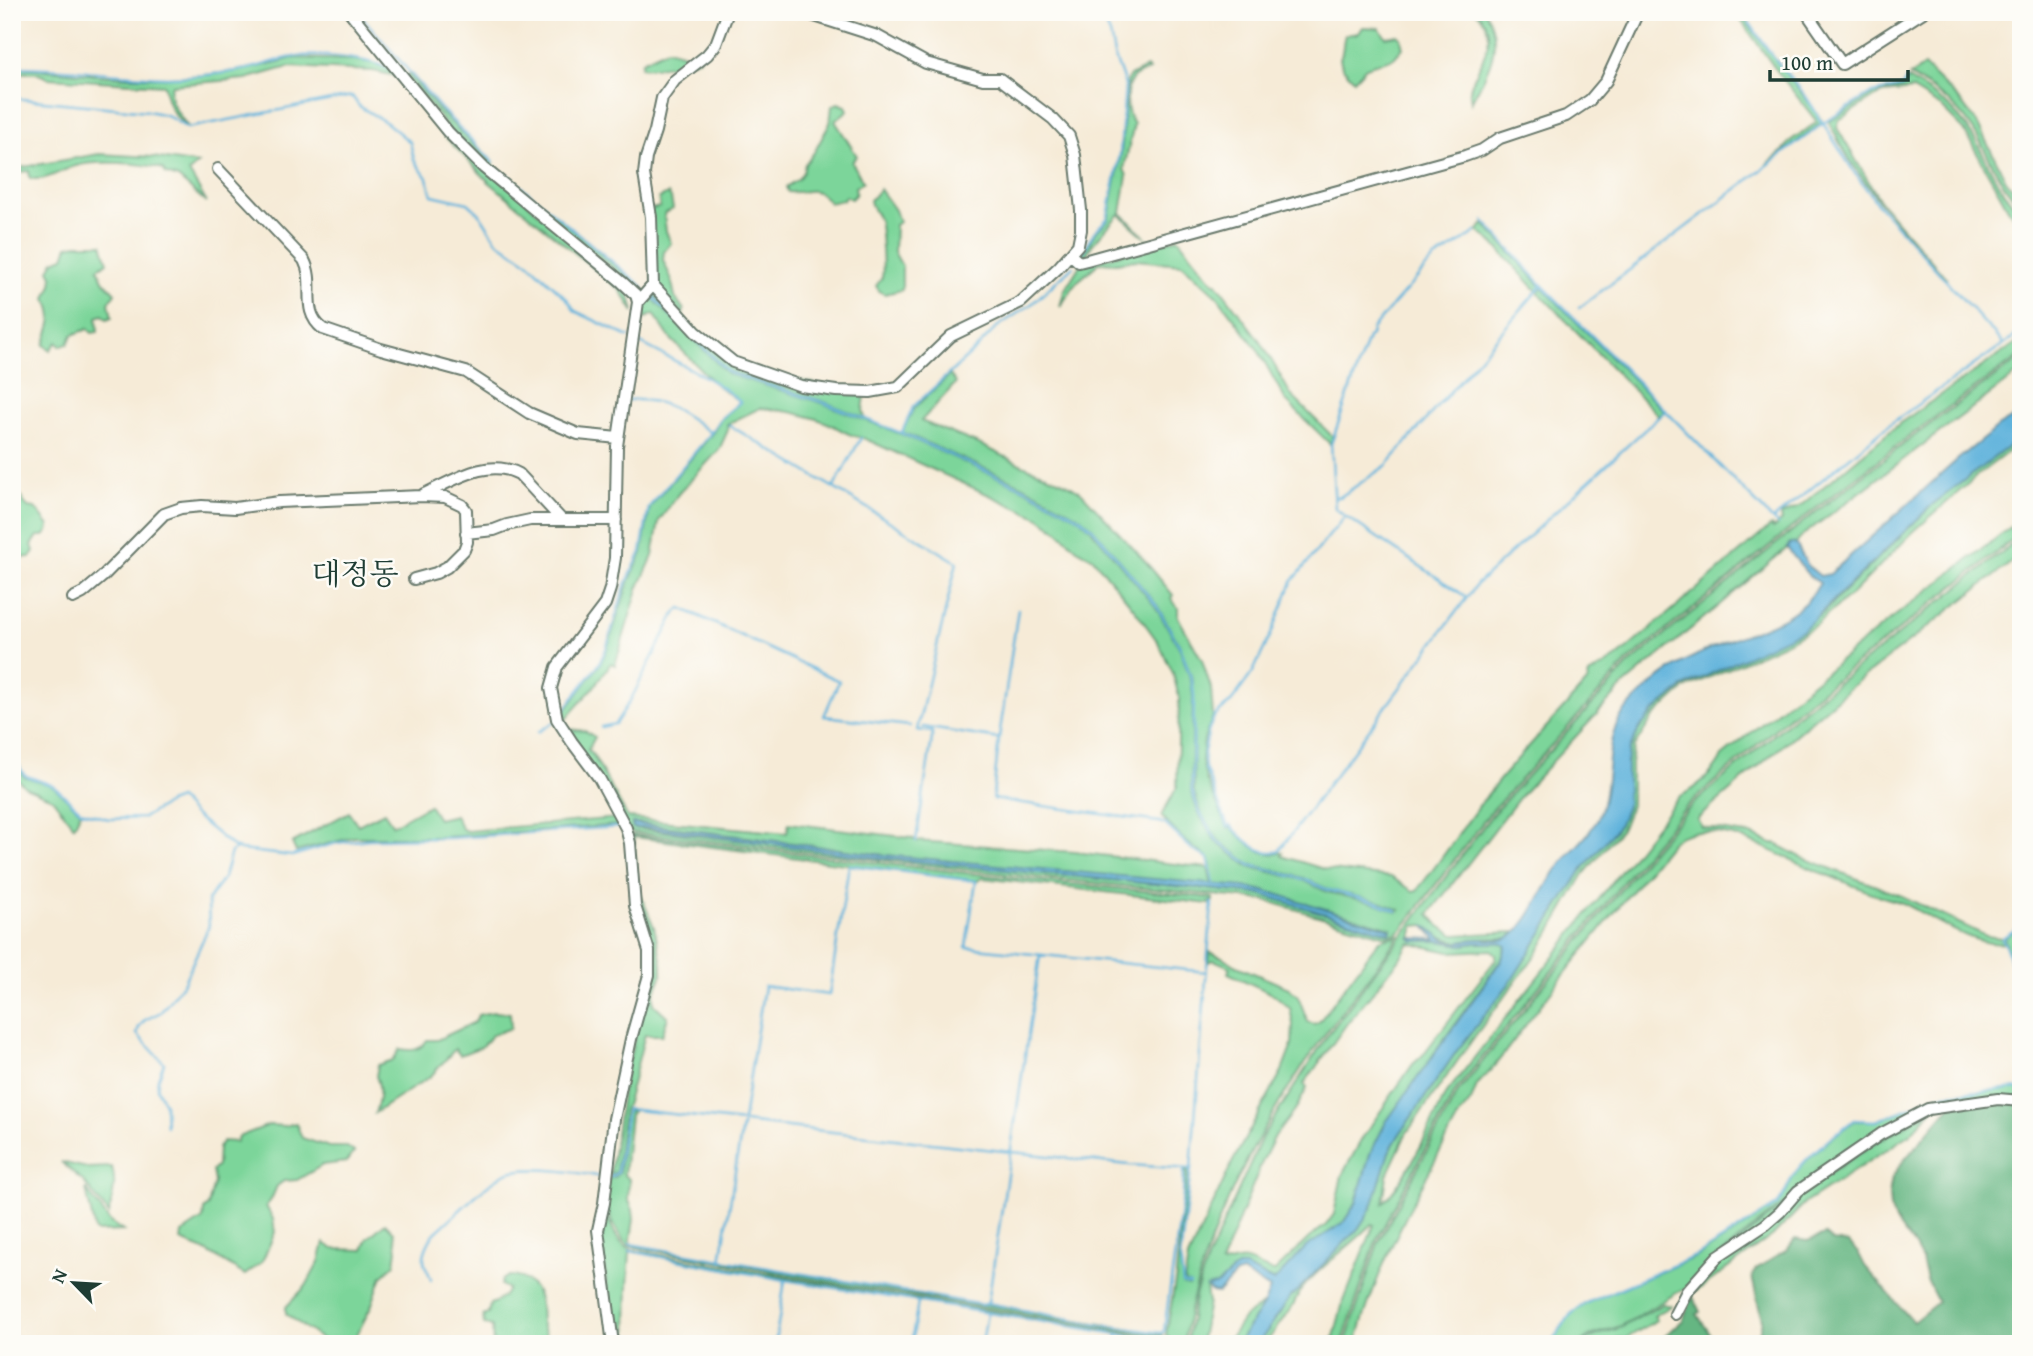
<svg xmlns="http://www.w3.org/2000/svg" width="2033" height="1356" viewBox="0 0 2033 1356" font-family="'Gentium Book Plus','Noto Serif KR',serif">
  <rect width="100%" height="100%" fill="#fdfcf7"/>
  <filter id="ink" filterUnits="userSpaceOnUse"><feTurbulence type="fractalNoise" baseFrequency=".0143" numOctaves="2"/><feDisplacementMap in="SourceGraphic" scale="14" xChannelSelector="R" yChannelSelector="G"/><feConvolveMatrix kernelMatrix="1 2 1 2 8 2 1 2 1" color-interpolation-filters="sRGB"/></filter>
  <filter id="wash" filterUnits="userSpaceOnUse"><feTurbulence type="fractalNoise" baseFrequency=".00686" numOctaves="4" result="noise"/><feDisplacementMap in="SourceGraphic" scale="28" xChannelSelector="R" yChannelSelector="G"/><feGaussianBlur stdDeviation="1.57" result="paint"/><feColorMatrix in="noise" values="0 0 0 0 0 0 0 0 0 0 0 0 0 0 0 0 0 1.4 0 .05"/><feComposite in="paint" operator="in"/></filter>
  <g filter="url(#wash)">
    <rect width="100%" height="100%" fill="#f6ebd7"/>
    <path fill="#7cd59a" stroke="#4e8967" stroke-width="2" fill-rule="evenodd" d="M1476,12H1485C1506,42 1487,74 1471,102C1471,98 1469,94 1470,90C1475,67 1505,37 1476,12Z
      M1735,12H1740C1766,51 1797,85 1823,122L1766,165L1784,150L1790,141L1817,122L1774,67Z
      M1363,27L1379,28L1386,37L1398,35L1401,38L1403,48L1394,58L1366,67L1354,80L1342,67L1340,58C1344,51 1342,43 1345,35L1359,33Z
      M667,49L699,58C693,63 648,69 641,67L642,61Z
      M293,58L355,60L373,63L394,71L432,117L630,295L634,312L620,290L489,182L429,120L396,76L373,71L289,67L246,79L172,85C165,98 180,116 188,127C172,116 167,104 164,85L48,78L36,73H12V68C45,68 77,74 110,76C173,80 232,76 293,58Z
      M1924,66L1961,102L1977,123L2006,180L2021,199V206C2002,188 1993,164 1980,141C1963,110 1940,92 1910,76Z
      M1147,67L1149,70C1143,72 1134,75 1131,81C1124,94 1126,114 1134,124L1124,169L1127,176L1121,213L1149,241L1119,214L1092,245L1085,258L1081,257L1095,233L1108,220L1110,211L1121,154L1127,81L1130,76Z
      M409,74L439,110L496,168H493L486,165L450,130L406,77Z
      M1908,79C1934,94 1956,108 1972,135C1989,161 1997,191 2021,212V219L2016,218L2010,212L1964,130L1941,107L1913,90L1884,93L1876,96L1839,120L1837,128L1882,204L1947,279C1902,229 1858,183 1829,122L1875,93L1902,88Z
      M838,103L846,106L848,110L835,121L857,156L852,162L863,182L855,187L856,194L851,199L845,196L843,200L830,203C814,183 808,194 788,192L786,187L798,179L803,172L805,164L815,151L830,123L832,106Z
      M99,154L153,157L198,164L189,172L207,203L178,178L166,174L163,169C143,163 95,160 76,166C61,170 44,183 30,178L29,171L12,173V169Z
      M504,173L644,290L640,292L502,176Z
      M880,189L895,210L899,222L895,225L894,252L902,266V290L885,294L880,292L876,286C878,283 881,280 882,277C884,271 881,226 879,220C876,212 871,209 870,200Z
      M668,194L671,198L673,209L664,214L666,231L671,243L664,252L663,260L671,278L675,297L684,310L683,315L654,284L651,209L660,207L659,198Z
      M1484,224L1541,286L1537,291L1490,240L1477,231Z
      M1178,238L1214,283L1216,282L1263,345L1291,395L1333,437L1330,444L1286,401L1258,350L1217,296L1182,264L1135,260L1116,263L1100,262L1076,283L1060,307L1064,291L1080,265Z
      M77,244H102L108,262L98,268L103,280L115,293L109,303L112,317L107,319L103,315L97,317L98,332L92,333L88,329L72,335L68,344L60,346L57,342L50,350L44,345C50,327 57,316 46,299C50,287 57,281 49,270L54,261L64,257L68,246Z
      M1542,287L1664,411L1659,416L1538,292Z
      M653,291L736,366L865,395L863,411L865,418L822,401L728,371L651,292Z
      M647,293L728,374L822,403L901,434L1024,489L1079,518L1092,530L1155,606L1180,649L1191,681L1193,696L1191,791L1198,812L1216,842L1250,867L1303,880L1327,892L1379,904L1397,912L1400,910L1380,902L1330,890L1304,878L1250,864L1218,840L1202,815L1194,792L1193,681L1180,646L1157,605L1093,528L1080,517L1024,486L902,432L914,408L950,375L956,383L921,421L981,445L1018,463L1068,484L1081,492L1146,562L1173,595L1171,598L1178,608V617L1202,660L1211,688L1213,716L1204,740L1202,761L1206,779L1228,828L1231,827C1245,841 1262,860 1283,852L1282,856L1324,869L1391,877L1413,891L1417,890C1447,854 1470,814 1501,778C1528,746 1558,715 1587,682L1589,675L1616,658L1771,526L1773,529L1782,521L1781,515L1799,507L1900,423L2021,340V355L1916,431L1801,520L1627,662L1490,813L1402,929L1397,933L1386,936L1264,900L1004,874L630,832L559,719L600,664L607,649L627,587L642,553L650,507L712,434L720,420L740,402L714,383L670,338L654,314L643,319L637,340L640,304ZM760,408C783,410 810,415 832,425C843,431 850,436 863,438L1040,518L1058,531L1077,549L1093,558L1135,610L1158,642L1173,673L1179,698L1177,787L1161,816C1176,833 1189,846 1209,858L1214,885L1260,890L1391,928L1389,933L1260,894L935,863L633,828L632,824L639,823L884,855L1212,885L1208,868L1075,852L916,841L912,838L789,823L787,833L628,818L593,755L588,750L595,737L585,731L569,729L564,721L594,687L611,663L615,665L638,589L653,556L659,521L679,493L719,450L728,430L727,424Z
      M2021,358V371L1803,535L1796,544L1790,543L1787,548L1624,685L1523,793L1429,914L1439,926L1455,935L1516,932L1508,938L1472,939L1461,943L1439,936L1424,925L1414,926L1411,938L1414,941H1439L1462,945L1475,943H1501L1506,946L1502,958L1435,1052L1370,1154L1356,1203L1343,1223L1274,1281L1245,1267L1217,1285L1206,1287L1208,1303L1200,1344H1186L1196,1293L1208,1258L1262,1137L1327,1036L1492,815L1629,664L1803,522L1918,433ZM1409,943L1449,952L1492,950L1496,955V959L1421,1057L1413,1064L1363,1137L1342,1175L1334,1214L1326,1225L1309,1238L1275,1271C1265,1271 1256,1263 1246,1261C1237,1259 1230,1264 1221,1264L1263,1160L1275,1136L1297,1107L1307,1088L1304,1084L1348,1022L1399,960Z
      M2021,437V442L1979,474L1913,532L1854,592L1813,627L1787,642L1684,689L1653,717L1634,747L1631,763V805L1622,828L1584,874L1540,949L1475,1036L1406,1134L1387,1175L1383,1203C1406,1180 1431,1127 1445,1095L1679,797C1694,789 1716,772 1722,756L1900,612L2021,519V533L1790,716L1690,803L1653,845L1456,1090L1376,1241L1342,1344H1332L1342,1306L1374,1225L1372,1224C1354,1245 1300,1279 1294,1304L1265,1344H1258L1290,1298L1325,1261L1383,1169L1389,1152L1399,1135L1456,1052L1512,980L1581,871L1620,824L1627,806V764L1629,751L1639,729L1652,713L1683,687L1742,659L1822,614L1933,504Z
      M12,460L17,461C15,478 15,494 28,507L35,508C38,511 46,522 49,526L48,532L44,536H38L32,545L34,551L30,557L12,558Z
      M2021,537V555L1858,681L1697,819L1702,827L1751,835L1772,844L1775,843L1801,857L1902,896L1986,936L2001,938L2004,943C1975,948 1930,916 1905,904C1895,900 1884,898 1874,894C1856,887 1838,879 1819,872C1782,858 1711,812 1672,841L1563,976L1496,1064L1477,1085L1471,1101L1459,1116C1420,1189 1377,1263 1356,1344H1345L1378,1243L1458,1092L1655,847L1692,805L1792,719Z
      M12,753L23,776L53,786L81,812L74,826L52,798L27,788L12,775Z
      M429,805L438,819L455,815L462,829L467,831L618,818L621,825L444,837H354L296,852L292,843L349,812L358,825L384,812L393,825Z
      M633,835L1002,877L1213,898V901H1210L1209,904L982,878L978,881L634,837L638,896H641L654,927L662,964V974L654,994V1004L668,1017L662,1035H645C641,1047 628,1105 624,1110L616,1172L610,1175L623,1086L652,965L650,946L637,904L631,837Z
      M2021,927V933C2006,946 2015,959 2020,974C2022,983 2021,993 2021,1002L2018,981L2004,938Z
      M1399,935C1376,969 1349,1001 1325,1034C1259,1126 1202,1232 1183,1344H1175L1166,1335L1176,1276L1186,1171H1189L1180,1258L1183,1285L1189,1286V1284L1184,1283L1188,1258L1233,1161L1282,1071L1292,1045L1293,1024L1290,1008L1275,995L1228,973L1230,967L1214,960L1209,962L1210,952L1222,957L1237,966L1289,988L1298,996L1308,1022L1314,1024L1319,1022L1377,943L1380,940Z
      M494,1012L510,1013L511,1028L492,1035L481,1047L460,1055L455,1049L431,1076L375,1113C379,1100 382,1089 376,1076L378,1065L393,1060L400,1049C412,1051 420,1051 427,1040H437L475,1022L478,1015Z
      M2021,1088V1097L1934,1104L1784,1204L1685,1288L1621,1326L1589,1336L1580,1344H1550L1571,1314L1586,1303L1698,1256L1777,1205C1786,1196 1788,1183 1796,1172C1810,1154 1835,1135 1854,1121H1876L1945,1094Z
      M1933,1109L1909,1135L1805,1203L1776,1233L1683,1301C1695,1286 1707,1268 1721,1255C1785,1198 1859,1152 1933,1109Z
      M630,1110H634L630,1115L624,1175L629,1179L628,1199L633,1210L634,1219L630,1245L983,1306L988,1305L1163,1334V1336L845,1285L630,1246C620,1241 607,1213 606,1201C605,1194 608,1185 609,1178L614,1177L619,1173L626,1115Z
      M296,1123L302,1138L329,1147H347L354,1152L346,1162L323,1165L297,1180L284,1181L277,1186L271,1200L266,1206L273,1219L275,1232L262,1262L245,1275L204,1250L181,1241L182,1233L203,1219L204,1210L208,1206L214,1182L212,1171L217,1166L218,1147L223,1141L236,1142L238,1137L269,1125L284,1126Z
      M61,1162L87,1168L112,1167C117,1185 112,1196 109,1214L83,1181Z
      M86,1189L110,1222L123,1231L95,1232Z
      M604,1208C611,1224 615,1243 632,1250L874,1292L1162,1338L1161,1340L720,1268L630,1251C628,1281 626,1313 628,1344H614L601,1242Z
      M385,1223L394,1232L397,1250L395,1264L382,1276L371,1307L352,1344H328L286,1314V1307L306,1286L319,1262L324,1243L334,1249L363,1250L368,1238Z
      M509,1276C526,1275 538,1288 540,1305C541,1310 540,1316 541,1322C543,1329 547,1337 550,1344H493L492,1326L484,1324L483,1316L488,1314L490,1304C498,1302 505,1297 508,1289L501,1285L502,1280Z
      M1264,1304L1237,1344H1226L1245,1316Z
      M1663,1304L1671,1306L1654,1316L1657,1320L1625,1339L1618,1338L1610,1344H1582L1590,1338L1622,1327Z"/>
    <path fill="#65b682" stroke="#427a5b" stroke-width="2" d="M2021,1102V1344H1660L1663,1338L1683,1320L1692,1295L1700,1312L1697,1314L1716,1343L1759,1334L1762,1320L1752,1277L1756,1269L1787,1250L1795,1239L1807,1241L1825,1235L1832,1241L1849,1243L1859,1254L1865,1266L1913,1322L1938,1302L1927,1281L1922,1260L1915,1247L1895,1220L1890,1207L1889,1194L1892,1177L1901,1164L1951,1105Z"/>
    <path fill="#60b3dc" stroke="#407888" stroke-width="2" d="M2021,413V437L1933,504L1803,630L1683,687L1652,713L1639,729L1629,751L1627,764V806L1620,824L1581,871L1512,980L1456,1052L1399,1135L1389,1152L1372,1207L1358,1229L1290,1298L1258,1344H1237L1264,1304L1270,1289L1242,1272L1236,1274L1218,1293L1212,1292L1206,1287L1217,1285L1237,1267H1245L1274,1281L1306,1247L1343,1223L1356,1203L1370,1154L1386,1122L1502,959L1506,946L1501,943H1475L1462,945L1439,941H1414L1411,938L1436,939L1424,925C1432,929 1437,936 1446,940C1458,945 1465,940 1477,939C1486,939 1500,942 1508,938C1525,931 1545,885 1557,869C1572,848 1593,835 1601,810C1612,780 1603,739 1624,712C1631,703 1641,694 1650,686C1672,665 1706,650 1733,639C1766,626 1802,617 1820,583L1809,576L1787,548L1790,543L1796,544L1808,566L1820,576L1830,574L1957,460L1999,426Z
      M632,823L884,855L1244,887L1273,893L1391,929L1390,933L1375,929L1260,894L871,857L648,828H633Z"/>
    <g fill="none" stroke-linecap="round" stroke-linejoin="round">
      <path stroke="#60b3dc" stroke-width="2.5" d="M358,12L442,110L494,163
        M1742,12L1774,58L1805,95L1856,175L1880,207L2003,344
        M1107,24L1126,20L1147,12
        M12,67C64,66 115,76 167,77C194,77 221,74 247,69C262,66 278,59 294,57C319,53 365,58 388,68
        M12,98L148,111L166,115L187,128L352,96L359,106L387,123L410,142L414,160L427,178L432,195L468,203L479,213L497,241L529,263L568,300L575,311L629,337
        M507,175L643,287
        M1484,221L1542,285L1778,525
        M1080,257L1094,232L1107,219L1109,211L1120,154L1125,85L1114,55L1110,34L1100,12
        M650,294L729,373L822,402L901,433L1024,488L1080,518L1093,529L1156,605L1181,649L1192,681L1194,696L1192,791L1199,811L1217,841L1250,865L1303,879L1328,890L1379,903L1397,911
        M1579,308L1825,122L1872,93L1899,87L1903,86L1906,80
        M627,400C665,398 682,412 711,433
        M729,425L957,562L917,730L933,732L916,841
        M902,432L913,407L977,348L997,327L1033,303L1073,266
        M834,487L861,438
        M1335,497H1340L1387,465L1542,285
        M1344,515L1335,508L1331,444L1368,338L1371,336L1372,329L1433,260C1448,251 1462,242 1476,232
        M1774,519L1890,424L2021,332
        M561,714L599,664L606,649L625,586L641,552L649,507L711,433L719,420L740,402C713,377 669,359 637,341
        M601,727L615,724L630,701L675,614L681,608L839,681L824,716L910,726
        M923,727L999,739L993,796L994,799L1159,822L1165,824L1194,851L1208,858L1214,885
        M538,732L554,722
        M999,738L1018,609
        M12,752L24,775L54,786L81,811L109,819L143,818L168,803L179,799L194,815L232,846L240,850L292,856L337,843L369,839L452,838L621,827
        M1230,825C1243,838 1259,857 1279,851L1477,584L1665,411
        M1228,827L1205,768L1204,752L1209,729L1214,717L1232,701L1253,672L1273,630L1292,582L1345,516L1465,596
        M2021,926L2002,938C2013,960 2014,984 2021,1007
        M166,1126L165,1104L157,1089L158,1079L164,1063L137,1034L139,1027L145,1020L161,1012L184,982L209,926L208,900L224,877L231,852L238,848
        M610,1177L617,1173L627,1109L1129,1165L1191,1169
        M630,1244L983,1305L988,1303L1096,1324L1162,1333L1164,1331L1183,1196L1184,1169
        M630,1251L785,1280L1118,1334L1167,1344
        M721,1261L764,986L829,995L849,865L976,881L966,947L1207,972
        M431,1280C430,1273 424,1267 424,1260C423,1252 431,1236 437,1231C453,1218 495,1173 513,1171C541,1167 574,1172 603,1177
        M1190,1285L1183,1284L1180,1257L1191,1169L1212,903
        M988,1302L1040,955
        M775,1344L785,1280
        M911,1344L918,1302
        M982,1344L987,1313
        M1116,1344L1118,1334
        M1550,1344L1571,1314L1586,1303L1698,1255L1777,1205C1786,1195 1788,1182 1796,1172C1810,1153 1834,1135 1854,1120L1876,1121L1945,1094L2021,1088"/>
    </g>
  </g>
  <g filter="url(#ink)">
    <g fill="none" stroke-linecap="round" stroke-linejoin="round">
      <defs>
        <path id="minor" d="M350,12L448,132L484,168L622,282L636,295L638,302L617,446L615,558L610,589L605,604L557,667L551,688L557,719L572,742L599,778L626,828L630,843L635,906L649,951V975L631,1039L614,1119L604,1203L598,1230L613,1344
          M1806,12L1842,64L1923,12
          M218,169L304,260C317,285 299,310 323,329L381,349L466,372L529,413L578,434L618,438
          M1071,255L1079,262L1087,260L1465,156L1482,150L1500,138L1566,116L1590,100L1606,81L1638,12
          M653,285L696,332L733,362L801,386L836,391L870,392L898,387L951,336L1021,302L1058,268L1078,245L1081,230V210L1075,155L1069,136L1053,119L1000,79H983L926,63L877,36L802,12
          M638,302L653,285L651,217L644,174L646,158L655,131L662,98L675,80L707,55L716,44L728,12
          M424,494C453,481 487,457 519,474L560,518
          M466,533L494,530L507,525L530,520H616
          M73,598L83,593L102,577L164,514L181,508L202,506L235,508L279,502L421,496L445,497L462,505L466,510L467,542L464,550L447,567L436,573L414,579
          M1675,1314L1687,1291L1718,1256L1765,1225L1780,1212L1798,1191L1881,1134L1928,1109L1998,1099L2021,1101"/>
      </defs>
      <use href="#minor" stroke="#6a7a6d" stroke-width="14"/>
      <use href="#minor" stroke="#fff" stroke-width="10"/>
    </g>
  </g>
  <g text-anchor="middle" dominant-baseline="central" stroke-width="5" stroke-linejoin="round" paint-order="stroke">
    <g font-size="30" fill="#1f3d34" stroke="#fdfcf7">
      <text x="355" y="573">대정동</text>
    </g>
  </g>
  <rect width="2033" height="1356" fill="none" stroke="#fdfcf7" stroke-width="42"/>
  <g transform="translate(74 1283) rotate(295)" stroke="#fdfcf7" stroke-width="5" paint-order="stroke">
  <path d="M0-5L12 26L0 18L-12 26Z" fill="#1f3d34"/>
  <text y="-10" font-size="19" font-weight="bold" text-anchor="middle" fill="#1f3d34">N</text>
  </g>
  <path d="M1770 70v10h138v-10" fill="none" stroke="#1f3d34" stroke-width="3.5"/>
  <text x="1781" y="70" font-size="21" fill="#1f3d34" stroke="#fdfcf7" stroke-width="5" paint-order="stroke">100 m</text>
</svg>
